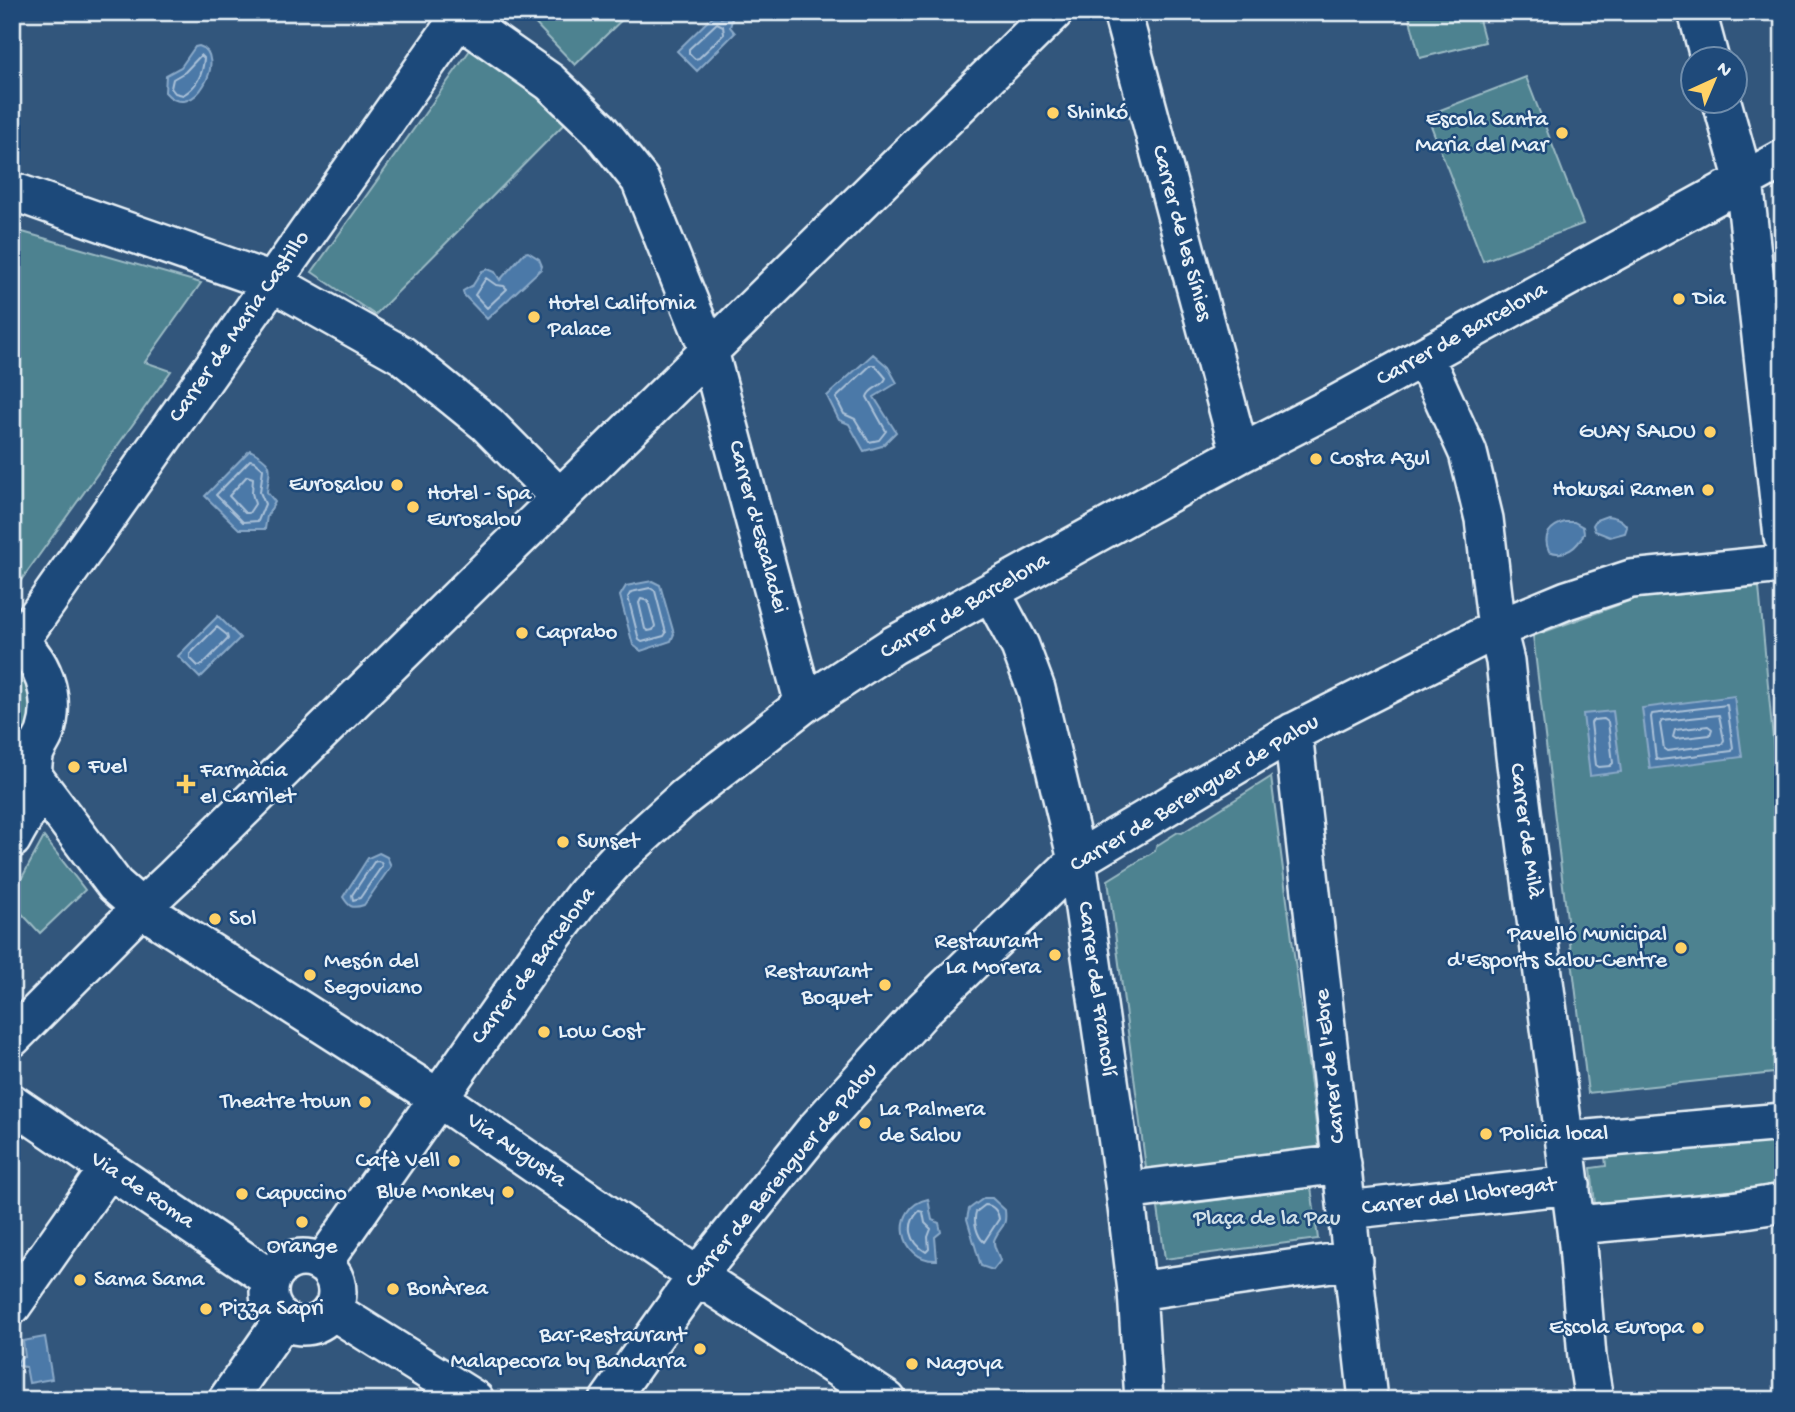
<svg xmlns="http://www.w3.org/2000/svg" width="1795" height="1412" viewBox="0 0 1795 1412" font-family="'Gochi Hand',sans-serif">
  <rect width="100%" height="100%" fill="#32567c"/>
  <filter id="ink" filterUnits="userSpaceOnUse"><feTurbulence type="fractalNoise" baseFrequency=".0143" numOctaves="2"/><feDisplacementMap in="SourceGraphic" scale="14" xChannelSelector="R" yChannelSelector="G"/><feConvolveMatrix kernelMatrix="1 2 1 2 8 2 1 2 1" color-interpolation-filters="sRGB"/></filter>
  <g filter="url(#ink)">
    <path fill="#4e8290" stroke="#9bbac4" stroke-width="2" d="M530,12H630L575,65L527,15Z
      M1408,12H1477L1485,42L1420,58Z
      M470,50L519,80L568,120L375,315L312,272Z
      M1526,77L1583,224L1483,261L1427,115Z
      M12,229L201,283L145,362L171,371L12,593Z
      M1759,587L1783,848V1072L1588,1093L1533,636L1637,598Z
      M12,650L38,688L26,736L12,719Z
      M1271,777L1320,1155L1147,1176L1108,880L1155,851L1156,846L1178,832L1182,833Z
      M44,837L85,890L40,933L12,903V896Z
      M1783,1136V1192L1602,1213L1601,1203L1595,1204L1591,1168L1606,1166L1605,1156Z
      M1311,1187L1318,1239L1165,1259L1158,1208Z"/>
    <path fill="#4c79a8" stroke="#8aa9c8" stroke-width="2" d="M716,13L721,18L729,16L732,20L730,27L735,33L697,71L677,51Z
      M199,46C229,54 194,126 165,92L166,75L181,67L195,47Z
      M528,252L539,259L542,266L541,269L487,319L464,295L463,291L473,285L482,271L488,269L495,272L500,280L524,253Z
      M873,354L888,367L897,383L874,397L896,432L882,446L864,451L849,424L839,420L827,396Z
      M250,450C277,465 269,467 267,492L275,502L267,516L265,529H239L205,496Z
      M1607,516C1616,517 1622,519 1627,527L1625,533L1610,537L1595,531L1593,525L1596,520Z
      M1565,522H1574L1583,527L1584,533C1578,547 1565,558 1549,551C1542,536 1550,526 1565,522Z
      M652,581L660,585L674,634L671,641L641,651L633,645L620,596L626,586Z
      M218,616L240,638L200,678L178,656Z
      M1734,696L1742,757L1650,769L1642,708Z
      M1613,711L1621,772L1590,776L1583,714Z
      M379,853L387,857L391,866L364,905C352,909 349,907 343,897L368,858Z
      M984,1198H992L1005,1210C1007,1228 1001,1225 995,1238C991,1245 999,1254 1000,1261L993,1270L981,1266L967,1219L969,1209Z
      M928,1199L932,1220L939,1223L941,1232L935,1237L937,1260C899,1262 890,1207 928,1199Z
      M45,1337L52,1379L29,1383L26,1367L19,1366L17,1363L21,1357H25L23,1341Z"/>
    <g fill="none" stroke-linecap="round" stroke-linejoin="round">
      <path stroke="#aac1d8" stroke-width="2" d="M717,23L723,26L724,34L699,58L695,59L689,53V49Z
        M201,55L204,58C203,74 197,87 183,95L175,93L171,88L173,79L185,72Z
        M486,278L496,285L504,286L507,289L487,308L475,295Z
        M871,365H875L886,378C883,387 870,387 867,397L886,431L879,440L869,442L855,419L844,414L836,398Z
        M250,460L254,461L263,469L260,492L265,504L258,521L243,522L216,495Z
        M247,476L253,478L252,493L255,504L249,513H245L229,496Z
        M650,588L655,591L666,633L664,636L642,642L639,640L628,597L631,592Z
        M641,599L648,601L655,626L653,630L648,631L645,629L639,603Z
        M217,627L227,635L228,639L202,665L198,666L190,658V654Z
        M1727,705L1733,748L1732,751L1660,760L1656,759L1651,717L1652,714Z
        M1719,715L1724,740L1722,744L1667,751L1664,749L1660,724L1662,721Z
        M1604,719L1608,722L1613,763L1610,766L1599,767L1596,765L1591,723L1593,720Z
        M1708,726L1712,729L1710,735L1676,739L1673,737L1675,730Z
        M377,861L381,862L382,866L360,898L353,900L352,895L374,862Z
        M985,1205C993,1205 998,1211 999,1219L984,1242C977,1236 973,1221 976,1212Z
        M919,1211L923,1212L925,1223L931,1229L928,1237L929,1249L926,1252C910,1242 905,1225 919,1211Z"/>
      <defs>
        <path id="minor" d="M1122,12L1240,454
          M1697,12L1710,60
          M459,18L550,82L599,129L640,180L709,351L804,704
          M1722,102L1744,181L1783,537
          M12,191L272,282L402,355L487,424L560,498
          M1424,356L1468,453L1484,519L1497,629L1505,661L1515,756L1578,1245L1587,1357L1594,1400
          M991,592L1020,646L1036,689L1077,860L1125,1191L1137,1291L1144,1400
          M12,637C43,658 57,697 45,733C42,741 35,749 34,757C31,770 34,782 33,795C31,809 18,826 12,839
          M19,642L463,12
          M1293,732L1368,1400
          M12,748L115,885L141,908L438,1098L697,1276L887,1400
          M12,1038L141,908L174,877L1054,12
          M12,1103L271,1279
          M1565,1141L1783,1122
          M1125,1191L1342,1164
          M1347,1210L1571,1185
          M1576,1225L1732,1211L1783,1203
          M269 1292a34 34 0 1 1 68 0a34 34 0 1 1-68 0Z
          M322,1264L537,957L585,894L618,858L685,797L804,704L894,645L1240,454L1337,404L1783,159
          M1137,1291L1353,1260
          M12,1306L109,1168
          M332,1310L475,1400
          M227,1400L283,1320
          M609,1400L697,1276L814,1131L923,1010L1077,860L1280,739L1497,629L1567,600L1631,579L1783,564"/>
      </defs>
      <use href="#minor" stroke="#e8f1f8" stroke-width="42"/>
      <use href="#minor" stroke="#1f4a7a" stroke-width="37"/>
    </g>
  </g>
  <g fill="#ffd166" stroke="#1f4a7a" stroke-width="2.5">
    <circle cx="1053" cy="113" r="7"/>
    <circle cx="1562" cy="133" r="7"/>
    <circle cx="1679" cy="299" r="7"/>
    <circle cx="534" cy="317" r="7"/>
    <circle cx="1710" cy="432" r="7"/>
    <circle cx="1316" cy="459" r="7"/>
    <circle cx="397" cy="485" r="7"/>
    <circle cx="1708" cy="490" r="7"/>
    <circle cx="413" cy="507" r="7"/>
    <circle cx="522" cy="633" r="7"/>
    <circle cx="74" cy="767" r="7"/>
    <path d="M182.5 773.5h7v7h7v7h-7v7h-7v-7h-7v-7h7z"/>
    <circle cx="563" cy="842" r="7"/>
    <circle cx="215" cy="919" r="7"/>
    <circle cx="1681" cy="948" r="7"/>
    <circle cx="1055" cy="955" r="7"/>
    <circle cx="310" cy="975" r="7"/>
    <circle cx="885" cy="985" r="7"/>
    <circle cx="544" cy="1032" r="7"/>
    <circle cx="365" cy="1102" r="7"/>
    <circle cx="865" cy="1123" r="7"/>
    <circle cx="1486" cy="1134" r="7"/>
    <circle cx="454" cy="1161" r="7"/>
    <circle cx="508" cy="1192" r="7"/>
    <circle cx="242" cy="1194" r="7"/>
    <circle cx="302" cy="1222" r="7"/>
    <circle cx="80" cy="1280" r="7"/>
    <circle cx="393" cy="1289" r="7"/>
    <circle cx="206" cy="1309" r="7"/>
    <circle cx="1698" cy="1328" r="7"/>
    <circle cx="700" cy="1349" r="7"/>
    <circle cx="912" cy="1364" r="7"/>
  </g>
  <g text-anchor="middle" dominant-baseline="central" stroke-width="5" stroke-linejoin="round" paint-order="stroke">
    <g font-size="23" fill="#e8f1f8" stroke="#1f4a7a" text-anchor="start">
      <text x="1067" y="113">Shinkó</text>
      <text x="1548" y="120" text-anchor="end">Escola Santa<tspan x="1548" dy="26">Maria del Mar</tspan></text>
      <text x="1693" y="299">Dia</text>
      <text x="548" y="304">Hotel California<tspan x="548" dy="26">Palace</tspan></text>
      <text x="1696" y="432" text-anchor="end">GUAY SALOU</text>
      <text x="1330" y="459">Costa Azul</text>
      <text x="383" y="485" text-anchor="end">Eurosalou</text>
      <text x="1694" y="490" text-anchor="end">Hokusai Ramen</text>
      <text x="427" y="494">Hotel - Spa<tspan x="427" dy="26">Eurosalou</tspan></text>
      <text x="536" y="633">Caprabo</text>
      <text x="88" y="767">Fuel</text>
      <text x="200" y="771">Farmàcia<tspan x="200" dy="26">el Carrilet</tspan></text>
      <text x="577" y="842">Sunset</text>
      <text x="229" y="919">Sol</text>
      <text x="1667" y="935" text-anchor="end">Pavelló Municipal<tspan x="1667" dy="26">d'Esports Salou-Centre</tspan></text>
      <text x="1041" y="942" text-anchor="end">Restaurant<tspan x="1041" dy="26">La Morera</tspan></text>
      <text x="324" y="962">Mesón del<tspan x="324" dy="26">Segoviano</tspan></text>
      <text x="871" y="972" text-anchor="end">Restaurant<tspan x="871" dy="26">Boquet</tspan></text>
      <text x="558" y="1032">Low Cost</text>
      <text x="351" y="1102" text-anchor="end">Theatre town</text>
      <text x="879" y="1110">La Palmera<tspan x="879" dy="26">de Salou</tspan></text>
      <text x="1500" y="1134">Policia local</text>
      <text x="440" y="1161" text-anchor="end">Cafè Vell</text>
      <text x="494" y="1192" text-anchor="end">Blue Monkey</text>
      <text x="256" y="1194">Capuccino</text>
      <text x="302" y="1247" text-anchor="middle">Orange</text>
      <text x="94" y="1280">Sama Sama</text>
      <text x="407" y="1289">BonÀrea</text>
      <text x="220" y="1309">Pizza Sapri</text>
      <text x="1684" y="1328" text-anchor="end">Escola Europa</text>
      <text x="686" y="1336" text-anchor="end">Bar-Restaurant<tspan x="686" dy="26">Malapecora by Bandarra</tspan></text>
      <text x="926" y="1364">Nagoya</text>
    </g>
    <g font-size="23" fill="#e8f1f8" stroke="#1f4a7a">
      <text transform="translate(1181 233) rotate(75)">Carrer de les Sínies</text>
      <text transform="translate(240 327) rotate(-55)">Carrer de Maria Castillo</text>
      <text transform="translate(1462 335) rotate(-29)">Carrer de Barcelona</text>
      <text transform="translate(757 527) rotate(75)">Carrer d'Escaladei</text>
      <text transform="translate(965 607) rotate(-30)">Carrer de Barcelona</text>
      <text transform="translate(1195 794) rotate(-31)">Carrer de Berenguer de Palou</text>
      <text transform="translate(1525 831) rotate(82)">Carrer de Milà</text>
      <text transform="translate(534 966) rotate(-53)">Carrer de Barcelona</text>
      <text transform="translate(1096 989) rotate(82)">Carrer del Francolí</text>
      <text transform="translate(1331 1066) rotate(-96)">Carrer de l'Ebre</text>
      <text transform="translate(516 1151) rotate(34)">Via Augusta</text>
      <text transform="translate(782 1176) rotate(-50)">Carrer de Berenguer de Palou</text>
      <text transform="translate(142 1191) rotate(34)">Via de Roma</text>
      <text transform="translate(1459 1197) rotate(-7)">Carrer del Llobregat</text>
    </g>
    <g font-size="23" fill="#d1e0e8" stroke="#1f4a7a">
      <text x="1267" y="1219">Plaça de la Pau</text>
    </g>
  </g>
  <rect width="1795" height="1412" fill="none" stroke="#1f4a7a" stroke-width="42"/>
  <rect x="21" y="21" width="1753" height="1370" fill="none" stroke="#e8f1f8" stroke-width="2.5" filter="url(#ink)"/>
  <g transform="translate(1714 80) rotate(44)"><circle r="33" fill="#1f4a7a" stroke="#6f8dac" stroke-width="2"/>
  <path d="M0-5L12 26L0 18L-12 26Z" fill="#ffd166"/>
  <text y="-10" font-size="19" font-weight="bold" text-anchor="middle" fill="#e8f1f8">N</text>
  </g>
</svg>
